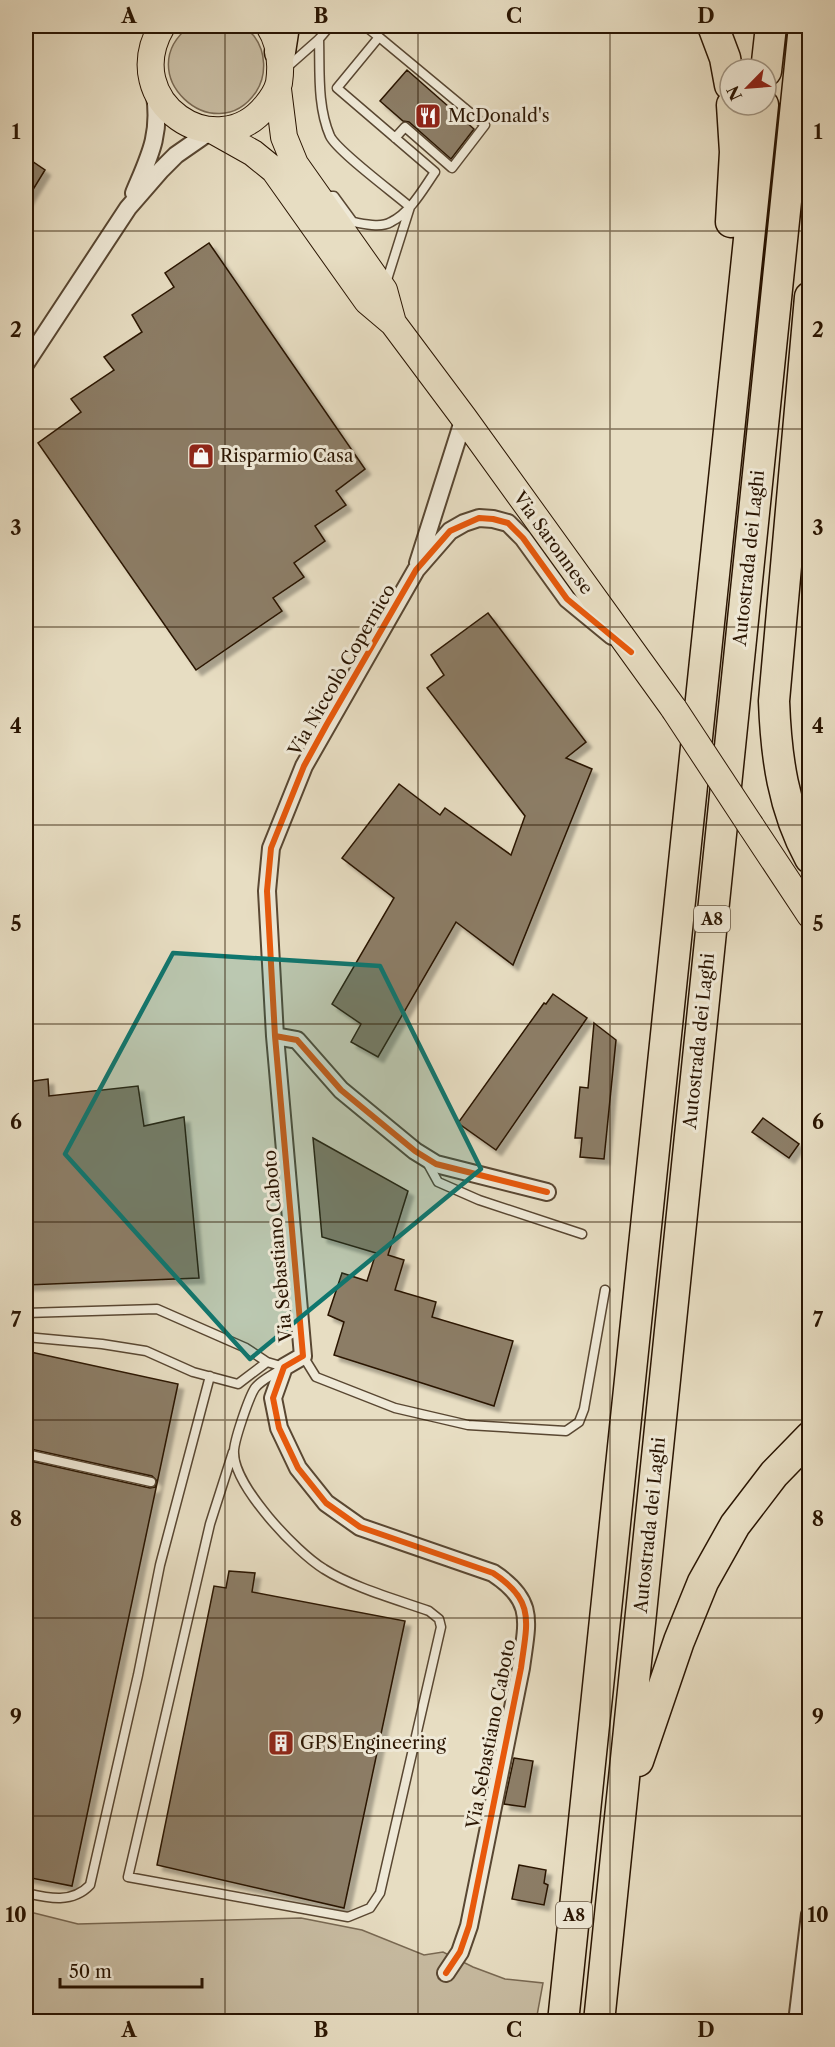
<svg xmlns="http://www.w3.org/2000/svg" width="835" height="2047" viewBox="0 0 835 2047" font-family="'Libre Caslon Text',serif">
  <defs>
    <filter id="shadow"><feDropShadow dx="5.5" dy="5.5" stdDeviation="1.5" flood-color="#0004"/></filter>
  </defs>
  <rect width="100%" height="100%" fill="#e7ddc2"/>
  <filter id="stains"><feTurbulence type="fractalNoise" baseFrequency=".00333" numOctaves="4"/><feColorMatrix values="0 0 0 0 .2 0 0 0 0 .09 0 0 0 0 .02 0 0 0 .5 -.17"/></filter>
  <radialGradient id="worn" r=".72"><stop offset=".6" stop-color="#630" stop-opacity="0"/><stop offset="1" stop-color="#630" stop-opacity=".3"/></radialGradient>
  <path fill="#c7bba1" stroke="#786852" stroke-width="1.5" d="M190,26C206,26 224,23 240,26C246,27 250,32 254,36C266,52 267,75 256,92C215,152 128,73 190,26Z
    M26,1911L78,1924L301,1918L362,1930L424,1955L443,1952L473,1967L505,1979L543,1983L536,2021L26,2022Z"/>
  <path fill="#8c7d66" stroke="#2a1502" stroke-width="1.5" filter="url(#shadow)" d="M407,70L474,129L451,159L409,122L403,121L380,101Z
    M26,157L45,170L26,201Z
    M209,243L365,469L336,491L346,505L315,526L325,541L294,563L304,577L273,598L282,611L196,670L38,443L81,412L71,399L114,370L104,357L142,332L132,315L174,287L165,273Z
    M488,613L586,742L566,758L592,769L513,965L456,922L378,1057L351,1042L361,1024L332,1004L394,898L342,858L399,784L440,815L445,808L511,855L525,816L427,688L444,675L431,655Z
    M553,994L587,1018L496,1150L458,1123L544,1003L546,1004Z
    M594,1023L616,1040L604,1159L580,1157L582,1138H575L580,1087L588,1088Z
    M48,1079L49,1096L138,1086L144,1126L184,1117L199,1278L26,1285V1194H31L26,1140V1082Z
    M763,1118L799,1144L789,1158L752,1132Z
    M313,1138L408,1191L388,1255L404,1260L395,1290L436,1302L432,1317L513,1341L494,1406L334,1355L344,1322L328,1315L342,1273L367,1281L376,1253L322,1237Z
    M26,1351L178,1384L72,1886L26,1877V1460L150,1488L155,1487L157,1481L152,1476L26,1448Z
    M229,1571L255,1573L252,1592L405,1621L344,1908L157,1865L214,1586L226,1588Z
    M514,1758L533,1761L525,1807L504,1804Z
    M519,1865L546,1870L544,1883L548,1885L544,1905L512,1899Z"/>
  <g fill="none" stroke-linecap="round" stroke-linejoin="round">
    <defs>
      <path id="service" d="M379,37L485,125L452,168L405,127L395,138
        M319,39C320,70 317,106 330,136C337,151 394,193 410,207
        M285,69L319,39L330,26
        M323,196H334L353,222C365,224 381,228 391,222C411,212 423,189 435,172L337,88L379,37L365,26
        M385,286L410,207
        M427,1162L438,1182L479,1200L582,1234
        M26,1313L157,1309L246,1348L267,1362L284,1367
        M26,1337L102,1344L146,1351L193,1372L238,1384L267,1362
        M303,1356L316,1377L395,1408L468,1425L566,1431L579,1422L584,1409L605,1290
        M233,1452L210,1524L128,1877L348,1917L370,1908L380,1893L441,1627L439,1619L429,1611C398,1600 352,1587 324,1569C296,1552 234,1486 234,1453C233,1443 249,1397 255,1388C261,1380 273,1375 281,1369
        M26,1454L151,1482
        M26,1893C48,1898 72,1904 90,1885L138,1675L160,1565L210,1376"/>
      <path id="minor" d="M134,193C149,157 161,136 155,95
        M26,363L128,208L161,170L176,155L212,130
        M418,563L464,418
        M275,1036L303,1356L284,1367L273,1398L279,1428L298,1468L326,1503L360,1527L493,1573C536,1601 527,1622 521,1668L469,1926L460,1952L446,1973
        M547,1192L436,1164L415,1151L341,1090L297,1040L275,1036L267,891L271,848L304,766L416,570L450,531L464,523L479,518L493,519L508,523L523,538L567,599L612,636
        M797,2022L810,1914"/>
      <path id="primary" d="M162,26C117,103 217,167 266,106C272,99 277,91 279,83C282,62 280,43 269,26
        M278,89L284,137L295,164L384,290L393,323
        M212,130L253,153L274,170L367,301L393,323L464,418L674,709
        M751,826L810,915"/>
      <path id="motorway" d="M713,26L725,58L730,85
        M280,52L284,26
        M766,71L771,26
        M731,222L735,152L732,105
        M810,297L774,701C776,756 783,809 810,858
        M638,1761L679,1641L703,1582L735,1525L774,1474L810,1437
        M563,2022L763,105
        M599,2022L804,26"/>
    </defs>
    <use href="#service" stroke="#594732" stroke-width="11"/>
    <use href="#minor" stroke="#594732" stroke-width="20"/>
    <use href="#primary" stroke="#2a1502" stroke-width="28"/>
    <use href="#motorway" stroke="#2a1502" stroke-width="33"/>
    <use href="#service" stroke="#efe9d7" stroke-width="8"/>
    <use href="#minor" stroke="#efe9d7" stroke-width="16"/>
    <use href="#primary" stroke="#e7ddc2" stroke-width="26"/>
    <use href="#motorway" stroke="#e7ddc2" stroke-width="30"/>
    <defs>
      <path id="primary-bridge" d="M674,709L751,826"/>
    </defs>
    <use href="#primary-bridge" stroke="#2a1502" stroke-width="28" stroke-linecap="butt"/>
    <use href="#primary-bridge" stroke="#e7ddc2" stroke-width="26"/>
    <defs>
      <path id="cycleway" d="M275,1036L303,1356L284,1367L273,1398L279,1428L298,1468L326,1503L360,1527L493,1573C536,1601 527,1622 521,1668L469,1926L460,1952L446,1973
        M547,1192L436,1164L415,1151L341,1090L297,1040L275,1036L267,891L271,848L304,766L327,724L416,570L450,531L479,518L493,519L508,523L523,538L567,599L631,652"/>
    </defs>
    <use href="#cycleway" stroke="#efe9d7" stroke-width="10"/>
    <use href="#cycleway" stroke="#e8590c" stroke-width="6"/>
  </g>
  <path fill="#0f766e" fill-opacity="0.2" stroke="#0f766e" stroke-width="4.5" stroke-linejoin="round" d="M173,953L380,966L481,1169L250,1359L65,1154Z"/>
  <path fill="none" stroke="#2a1502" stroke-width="1.5" stroke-opacity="0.55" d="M225,26V2022M418,26V2022M610,26V2022M26,231H810M26,429H810M26,627H810M26,825H810M26,1024H810M26,1222H810M26,1420H810M26,1618H810M26,1816H810"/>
  <defs>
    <symbol id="restaurant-square" viewBox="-11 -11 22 22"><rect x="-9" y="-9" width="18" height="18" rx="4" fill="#8f2418" stroke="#efe9d7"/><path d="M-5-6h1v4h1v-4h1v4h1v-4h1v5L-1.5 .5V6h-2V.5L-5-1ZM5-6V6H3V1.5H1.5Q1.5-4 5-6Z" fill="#fff"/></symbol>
    <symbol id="shop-square" viewBox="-11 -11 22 22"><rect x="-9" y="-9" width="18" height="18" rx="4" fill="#8f2418" stroke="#efe9d7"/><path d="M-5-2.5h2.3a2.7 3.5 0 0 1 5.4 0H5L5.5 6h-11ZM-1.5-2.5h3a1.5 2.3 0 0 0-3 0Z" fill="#fff"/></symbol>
    <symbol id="building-square" viewBox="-11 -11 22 22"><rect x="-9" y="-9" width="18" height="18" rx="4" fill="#8f2418" stroke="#efe9d7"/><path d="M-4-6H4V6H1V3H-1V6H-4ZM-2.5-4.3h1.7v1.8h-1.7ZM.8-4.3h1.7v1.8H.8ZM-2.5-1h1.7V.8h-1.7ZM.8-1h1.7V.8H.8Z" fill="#fff"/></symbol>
  </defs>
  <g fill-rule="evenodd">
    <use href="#restaurant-square" x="413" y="101" width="30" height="30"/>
    <use href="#shop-square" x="186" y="441" width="30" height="30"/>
    <use href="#building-square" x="266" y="1728" width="30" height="30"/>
  </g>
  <g text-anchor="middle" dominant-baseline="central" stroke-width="6" stroke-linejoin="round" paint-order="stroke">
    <g fill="#efe9d7" stroke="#655542" stroke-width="1.5">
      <rect x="694" y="906" width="36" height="26" rx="4.5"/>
      <rect x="556" y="1902" width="36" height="26" rx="4.5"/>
    </g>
    <g font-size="16" font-weight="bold" fill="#2a1502">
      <text x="712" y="919">A8</text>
      <text x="574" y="1915">A8</text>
    </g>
    <g font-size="18" fill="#2a1502" stroke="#efe9d7" text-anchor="start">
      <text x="448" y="116">McDonald's</text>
      <text x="220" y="456">Risparmio Casa</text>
      <text x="300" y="1743">GPS Engineering</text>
    </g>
    <g font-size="18" fill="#2a1502" stroke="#efe9d7">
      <text transform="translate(553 543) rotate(54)">Via Saronnese</text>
      <text transform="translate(749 558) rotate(-84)">Autostrada dei Laghi</text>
      <text transform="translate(342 670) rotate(-60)">Via Niccolò Copernico</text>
      <text transform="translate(699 1041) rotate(-84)">Autostrada dei Laghi</text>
      <text transform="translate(278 1246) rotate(-95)">Via Sebastiano Caboto</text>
      <text transform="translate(650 1525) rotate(-84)">Autostrada dei Laghi</text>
      <text transform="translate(491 1734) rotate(-79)">Via Sebastiano Caboto</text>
    </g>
  </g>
  <rect width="835" height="2047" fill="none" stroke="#e7ddc2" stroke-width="66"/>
  <g transform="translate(748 87) rotate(245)"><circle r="28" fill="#efe9d7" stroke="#a09482" stroke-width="1.5"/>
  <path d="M0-4.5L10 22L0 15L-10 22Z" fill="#8f2418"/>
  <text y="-9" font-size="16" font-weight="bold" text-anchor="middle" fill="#2a1502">N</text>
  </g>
  <path d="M60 1978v9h142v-9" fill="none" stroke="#2a1502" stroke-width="3"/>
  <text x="69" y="1978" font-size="18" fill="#2a1502" stroke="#efe9d7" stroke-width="4.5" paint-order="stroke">50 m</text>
  <rect x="33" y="33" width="769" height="1981" fill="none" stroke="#2a1502" stroke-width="2"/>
  <g font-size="20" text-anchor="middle" font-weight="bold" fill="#2a1502">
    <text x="129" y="23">A</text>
    <text x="321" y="23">B</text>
    <text x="514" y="23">C</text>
    <text x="706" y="23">D</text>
    <text x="16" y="139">1</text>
    <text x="818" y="139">1</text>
    <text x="16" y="337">2</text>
    <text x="818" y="337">2</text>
    <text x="16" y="535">3</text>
    <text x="818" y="535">3</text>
    <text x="16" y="733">4</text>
    <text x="818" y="733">4</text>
    <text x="16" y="931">5</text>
    <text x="818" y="931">5</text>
    <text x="16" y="1129">6</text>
    <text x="818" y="1129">6</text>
    <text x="16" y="1327">7</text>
    <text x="818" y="1327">7</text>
    <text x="16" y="1526">8</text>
    <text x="818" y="1526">8</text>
    <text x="16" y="1724">9</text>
    <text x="818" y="1724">9</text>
    <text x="16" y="1922">10</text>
    <text x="818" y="1922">10</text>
    <text x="129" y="2037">A</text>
    <text x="321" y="2037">B</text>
    <text x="514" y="2037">C</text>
    <text x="706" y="2037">D</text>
  </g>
  <rect width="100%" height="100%" filter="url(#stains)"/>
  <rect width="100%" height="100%" fill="url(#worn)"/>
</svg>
